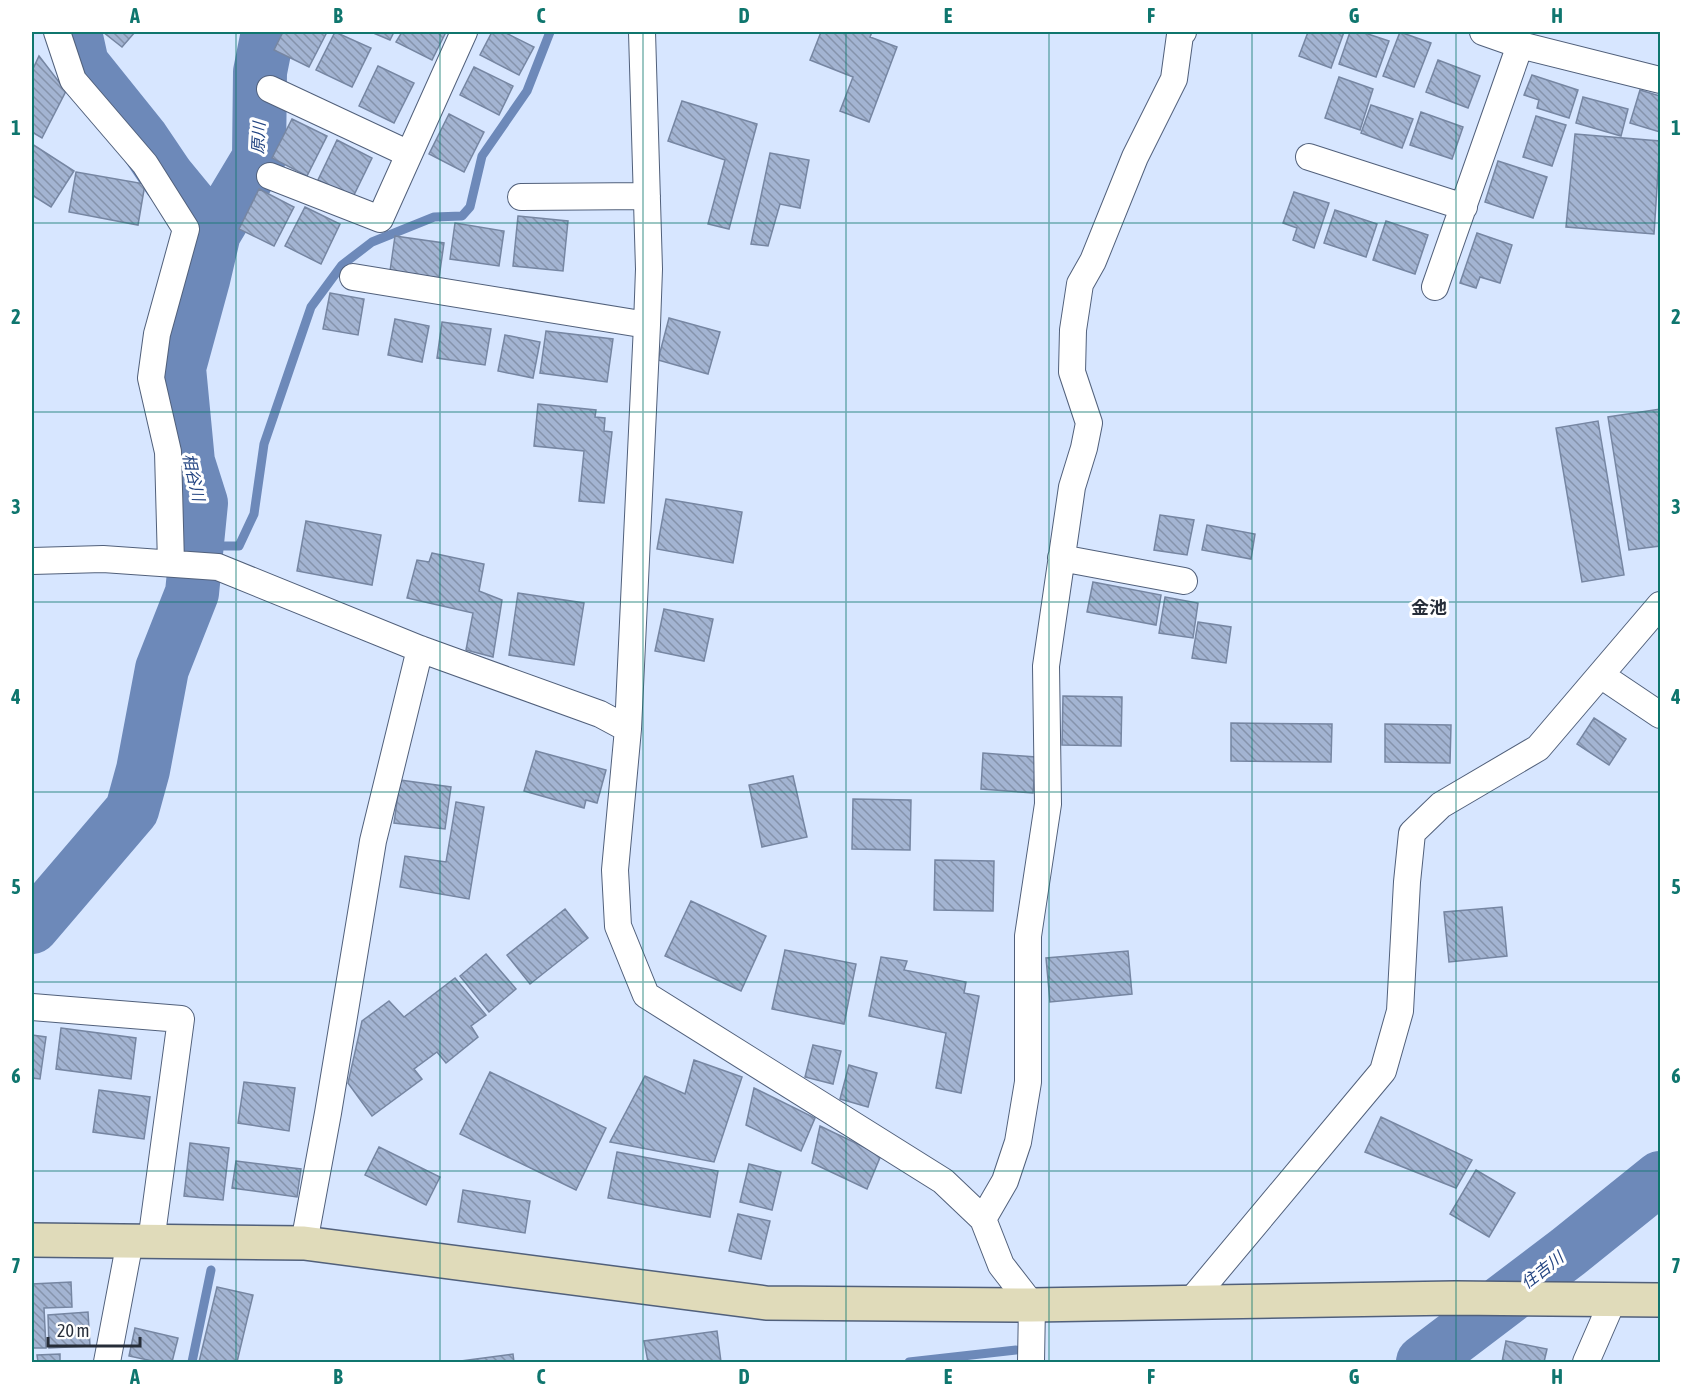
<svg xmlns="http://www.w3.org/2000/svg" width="1692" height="1394" viewBox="0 0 1692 1394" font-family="'Asap Condensed','Noto Sans JP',sans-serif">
  <defs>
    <pattern id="building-back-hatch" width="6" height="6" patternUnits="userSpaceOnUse" patternTransform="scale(1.5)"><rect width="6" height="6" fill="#a3b4d2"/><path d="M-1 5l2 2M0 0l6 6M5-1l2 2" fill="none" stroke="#8593ab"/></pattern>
  </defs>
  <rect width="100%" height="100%" fill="#d7e6ff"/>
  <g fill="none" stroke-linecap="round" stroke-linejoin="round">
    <path stroke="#6d89b9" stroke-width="9" d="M197,546H239L254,514L264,444L311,307L342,265L372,242L434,217L462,216L470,207L482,156L527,91L550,32
      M192,1362L211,1270
      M909,1362L1016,1350"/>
    <path stroke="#6d89b9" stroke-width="54" d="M75,32L82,64L143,140L168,177L214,233
      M32,927L132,810L143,770L162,669L192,593L201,503L188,462L179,368L203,280L214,233L259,158L260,72L268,32
      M1423,1362L1568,1252L1660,1178"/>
  </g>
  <path fill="url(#building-back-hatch)" stroke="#7686a2" stroke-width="1.5" d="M103,32H135L122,47Z
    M283,32H327L309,67L274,50Z
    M335,32L371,48L352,87L316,70Z
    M371,32H394L390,40Z
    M402,32H446L432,60L396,42Z
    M492,32H504L534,47L519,75L480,55Z
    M821,32H872L870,37L897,47L869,122L840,111L853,77L810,60Z
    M1308,32H1344L1331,68L1299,56Z
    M1350,32H1362L1389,41L1376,77L1339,64Z
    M1400,32L1431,43L1414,87L1383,76Z
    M39,56L66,91L42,138L32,132V71Z
    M1438,60L1480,76L1468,108L1426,92Z
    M378,66L414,83L394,123L359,106Z
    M474,67L513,86L499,115L460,95Z
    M1532,75L1578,90L1569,118L1537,108L1539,100L1524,95Z
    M1339,77L1373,89L1360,130L1325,118Z
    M1640,90L1660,96V132L1630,123Z
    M1583,97L1628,109L1621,136L1576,123Z
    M682,101L757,124L729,229L708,224L725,160L668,141Z
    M1371,105L1413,119L1402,148L1361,133Z
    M1421,112L1463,127L1452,159L1410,145Z
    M449,114L484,132L464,172L429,154Z
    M1536,116L1566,125L1552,166L1523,157Z
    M292,119L327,136L307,176L272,158Z
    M1575,134L1660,141L1654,234L1566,227Z
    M337,140L372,158L353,197L318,180Z
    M32,144L74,171L51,207L32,195Z
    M770,153L809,160L800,208L780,204L768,246L751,244Z
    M1498,161L1547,177L1533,218L1485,202Z
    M76,172L145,184L138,225L69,212Z
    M259,189L294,207L274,246L239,229Z
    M1294,192L1329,203L1314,248L1293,240L1297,228L1283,223Z
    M305,207L340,224L321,264L285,246Z
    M1335,210L1377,224L1366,257L1324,243Z
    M518,216L568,221L563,271L513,266Z
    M1386,221L1428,235L1415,274L1373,260Z
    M455,223L504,231L499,266L450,259Z
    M1477,233L1512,245L1500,283L1480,277L1476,288L1460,283Z
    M395,236L444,243L439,278L390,271Z
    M330,293L364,299L358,335L323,329Z
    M669,318L720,332L708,374L658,360Z
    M395,319L429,326L422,362L388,355Z
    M442,322L491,329L485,365L437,358Z
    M546,331L613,339L607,382L540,373Z
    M505,335L540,342L533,378L498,371Z
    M538,404L596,410L595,417L605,418L604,431L612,432L604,503L579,501L584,451L534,446Z
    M1660,409V546L1629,550L1608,417Z
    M1598,421L1624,575L1582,582L1556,428Z
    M666,499L742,512L733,563L657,549Z
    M1160,515L1194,520L1187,555L1154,550Z
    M306,521L381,535L372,585L297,571Z
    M1207,525L1255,534L1251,559L1202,550Z
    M432,553L484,564L479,591L502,600L493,657L466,650L473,613L407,598L417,560L429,562Z
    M1093,582L1161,595L1156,625L1087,612Z
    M518,593L584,603L574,665L509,655Z
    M1165,597L1198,603L1193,638L1159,633Z
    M664,609L713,619L704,661L655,651Z
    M1198,622L1231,627L1226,663L1192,658Z
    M1063,696L1122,697L1121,746L1062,745Z
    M1594,718L1626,739L1609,765L1577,744Z
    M1231,723L1332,724L1331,762L1231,761Z
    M1385,724L1451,725L1450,763L1385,762Z
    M536,751L606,770L597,803L586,800L584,808L524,791Z
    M983,753L1036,757L1033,793L981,789Z
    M793,776L807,837L762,847L749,785Z
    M400,780L451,787L445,829L394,823Z
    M853,799L911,800L910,850L852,849Z
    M456,802L484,807L469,899L400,887L405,856L446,862Z
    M935,860L994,861L993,911L934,910Z
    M691,901L766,936L741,991L665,956Z
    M1502,907L1507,956L1449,962L1444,912Z
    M565,909L588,938L530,984L507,955Z
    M785,950L856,964L844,1024L772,1009Z
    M1128,951L1132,994L1050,1002L1046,958Z
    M486,954L516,989L489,1012L460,976Z
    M881,957L907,961L904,970L966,982L964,993L979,996L961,1093L936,1088L946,1033L869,1016Z
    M455,978L486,1015L471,1026L478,1037L446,1063L437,1052L414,1069L422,1079L372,1116L348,1083L362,1021L389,1001L404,1017Z
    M61,1028L136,1038L131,1079L56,1069Z
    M32,1035L46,1037L40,1079L32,1078Z
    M813,1045L841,1051L833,1084L805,1077Z
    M694,1060L742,1077L714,1162L610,1142L645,1076L685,1094Z
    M849,1065L877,1073L868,1107L840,1099Z
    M490,1072L606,1128L576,1190L460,1134Z
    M244,1082L295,1088L289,1131L238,1123Z
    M754,1088L815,1118L801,1151L746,1125Z
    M99,1090L150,1097L144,1139L93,1132Z
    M1381,1117L1472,1160L1456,1188L1365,1152Z
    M820,1126L881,1155L867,1189L812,1163Z
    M190,1143L229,1148L223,1200L184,1196Z
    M379,1147L440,1177L426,1205L365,1175Z
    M617,1152L718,1171L710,1217L608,1198Z
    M236,1161L301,1169L297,1197L232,1188Z
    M749,1164L781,1172L772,1210L740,1202Z
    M1476,1170L1515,1193L1489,1237L1450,1214Z
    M463,1190L530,1201L525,1233L458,1222Z
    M738,1214L770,1221L761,1259L729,1251Z
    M71,1282L72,1307L44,1308L46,1348H32V1284Z
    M217,1287L253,1295L237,1362H199Z
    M88,1312L90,1346L49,1348L48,1315Z
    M135,1328L178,1338L172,1362H157L129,1356Z
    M717,1331L721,1362H648L644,1341Z
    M1506,1341L1547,1349L1544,1362H1502Z
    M60,1354V1362H38L37,1355Z
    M513,1354L514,1362H453Z"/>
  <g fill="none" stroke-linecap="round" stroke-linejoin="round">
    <defs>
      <path id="street" d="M57,32L73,80L145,164L186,229L157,334L151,378L168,452L171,563
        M642,32L649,269L647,325L628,729L615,870L618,926L646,995L943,1181L983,1219L1001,1265L1032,1305L1031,1362
        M1483,32L1520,45L1660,80
        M270,89L409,154
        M1309,157L1464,207
        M270,176L380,219L464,32
        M521,197L647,196
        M353,277L647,325
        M1435,287L1520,45
        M1061,558L1184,581
        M32,561L103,559L218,567L420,649L600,714L628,729
        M1602,676L1660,715
        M32,1007L181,1019L151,1242
        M983,1219L1005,1181L1018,1142L1028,1082V936L1048,804L1046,666L1072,487L1084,448L1089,423L1072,372L1073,330L1080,284L1093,261L1135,157L1174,79L1180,35L1183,32
        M304,1243L328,1113L373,841L420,649
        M1190,1302L1383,1071L1400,1011L1407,882L1412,833L1441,805L1538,748L1660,605
        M107,1362L130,1241
        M1586,1362L1613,1300"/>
      <path id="secondary" d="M32,1240L304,1243L766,1303L1032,1305L1455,1298L1660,1300"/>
    </defs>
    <use href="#street" stroke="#51607b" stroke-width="28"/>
    <use href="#secondary" stroke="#51607b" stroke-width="36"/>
    <use href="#street" stroke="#fff" stroke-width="26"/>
    <use href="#secondary" stroke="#e0dbba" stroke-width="33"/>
  </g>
  <path fill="none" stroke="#0f766e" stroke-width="1.5" stroke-opacity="0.55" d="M236,32V1362M440,32V1362M643,32V1362M846,32V1362M1049,32V1362M1252,32V1362M1456,32V1362M32,223H1660M32,412H1660M32,602H1660M32,792H1660M32,982H1660M32,1171H1660"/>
  <g text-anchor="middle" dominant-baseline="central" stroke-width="6" stroke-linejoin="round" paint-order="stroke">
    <g font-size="16" font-style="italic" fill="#244582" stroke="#fff">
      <text transform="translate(258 138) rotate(-87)">原川</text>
      <text transform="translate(194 477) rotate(77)">相谷川</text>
      <text transform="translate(1542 1270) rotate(-38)">住吉川</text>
    </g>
    <g font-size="18" font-weight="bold" fill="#262d38" stroke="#fff">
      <text x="1429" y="607">金池</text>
    </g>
  </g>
  <rect width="1692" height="1394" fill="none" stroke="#ffffff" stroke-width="66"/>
  <path d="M48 1337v9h92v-9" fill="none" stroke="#262d38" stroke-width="3"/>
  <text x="57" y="1337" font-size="18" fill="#262d38" stroke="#ffffff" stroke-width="4.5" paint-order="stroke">20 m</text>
  <rect x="33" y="33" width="1626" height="1328" fill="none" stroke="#0f766e" stroke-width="2"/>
  <g font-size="20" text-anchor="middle" font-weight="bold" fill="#0f766e">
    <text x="135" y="23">A</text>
    <text x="338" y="23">B</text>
    <text x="541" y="23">C</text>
    <text x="744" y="23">D</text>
    <text x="948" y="23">E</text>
    <text x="1151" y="23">F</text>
    <text x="1354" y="23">G</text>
    <text x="1557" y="23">H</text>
    <text x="16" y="135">1</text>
    <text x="1676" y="135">1</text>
    <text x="16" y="324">2</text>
    <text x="1676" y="324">2</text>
    <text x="16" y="514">3</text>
    <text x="1676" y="514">3</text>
    <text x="16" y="704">4</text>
    <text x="1676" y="704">4</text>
    <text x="16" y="894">5</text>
    <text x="1676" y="894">5</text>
    <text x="16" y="1083">6</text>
    <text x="1676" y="1083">6</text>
    <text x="16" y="1273">7</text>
    <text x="1676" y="1273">7</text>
    <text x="135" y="1384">A</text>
    <text x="338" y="1384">B</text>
    <text x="541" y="1384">C</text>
    <text x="744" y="1384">D</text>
    <text x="948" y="1384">E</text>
    <text x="1151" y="1384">F</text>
    <text x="1354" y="1384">G</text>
    <text x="1557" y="1384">H</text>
  </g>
</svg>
